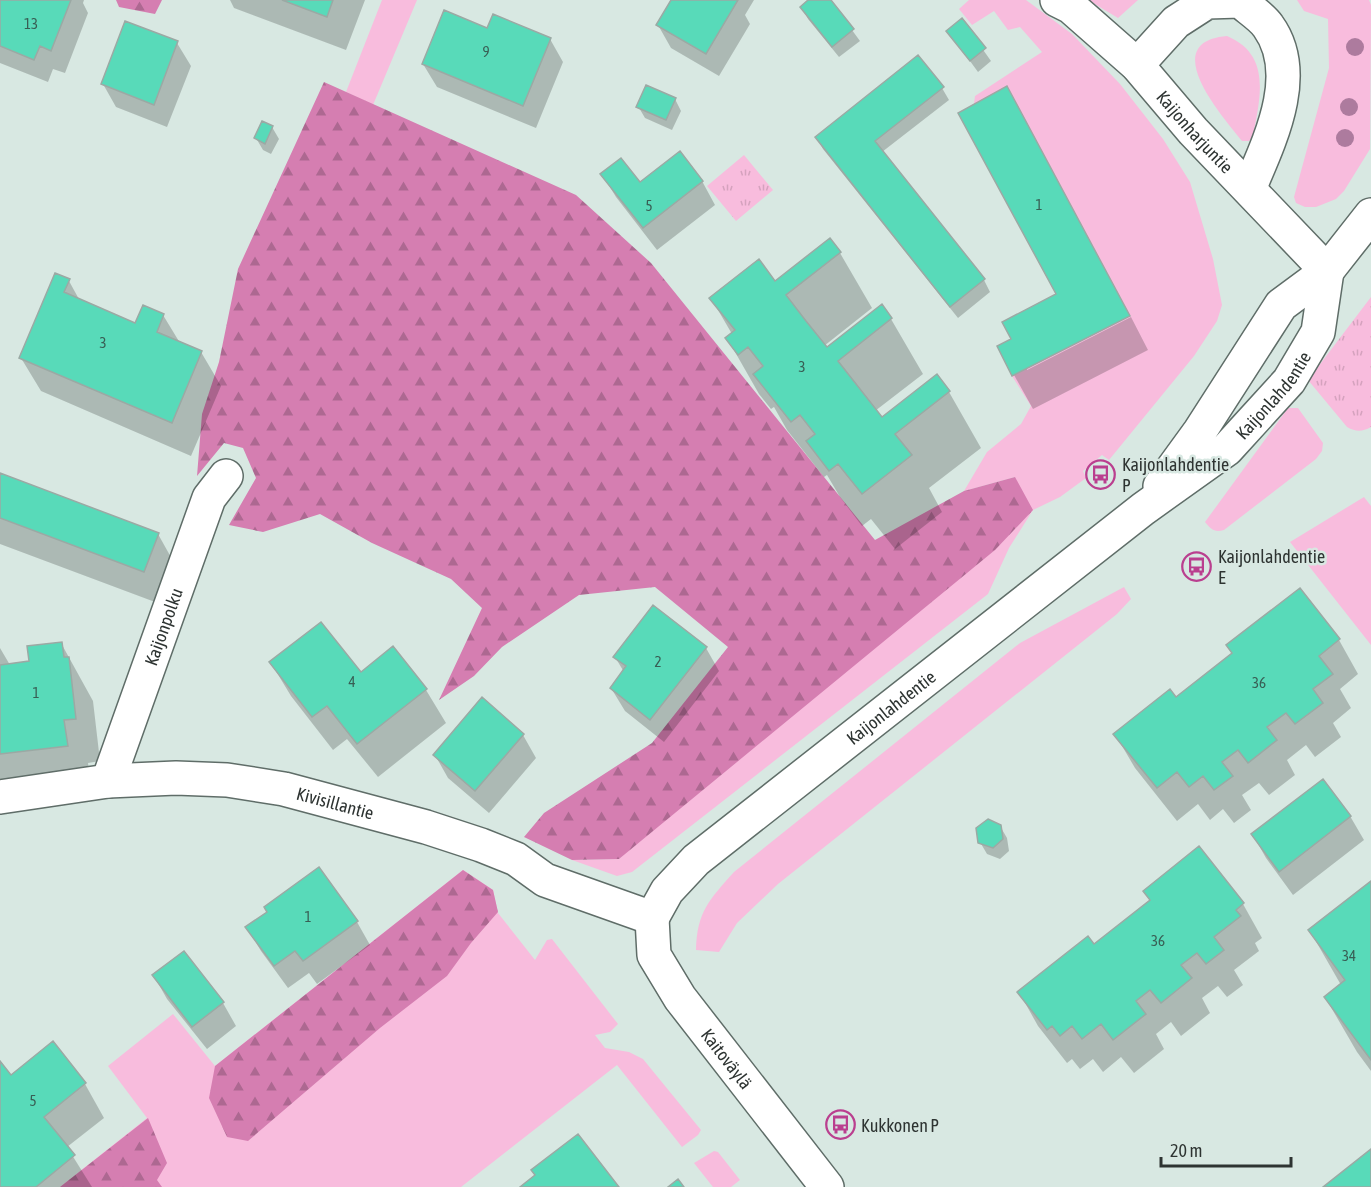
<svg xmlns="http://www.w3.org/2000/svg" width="1371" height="1187" viewBox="0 0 1371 1187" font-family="'Asap Condensed',sans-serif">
  <defs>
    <pattern id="forest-firs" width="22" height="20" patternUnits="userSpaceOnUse" patternTransform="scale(1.5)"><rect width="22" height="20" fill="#d57eb1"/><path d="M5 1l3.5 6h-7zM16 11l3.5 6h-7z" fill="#ad6891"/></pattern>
    <pattern id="park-tufts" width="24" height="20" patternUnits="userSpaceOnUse" patternTransform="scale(1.5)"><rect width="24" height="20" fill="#f8bcdd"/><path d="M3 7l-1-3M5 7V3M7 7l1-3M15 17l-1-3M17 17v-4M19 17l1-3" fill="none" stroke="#d5a2be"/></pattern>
  </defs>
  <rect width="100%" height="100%" fill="#d8e8e2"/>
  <path fill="#f8bcdd" d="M382,0H417L373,105L346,92Z
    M969,0H1026L1072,34L1120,84L1163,139L1190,182L1213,259L1222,305L1217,321L1194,356L1109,460L1102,455L1083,471L1086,478L1060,497L1033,510L1009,548L988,594L632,872L617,876L572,860L619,859L1015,477L964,491L987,452L1021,424L1031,406L1012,376L1130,315L1007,86L974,104L975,96L1042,52L1020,27L1008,30L994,11L972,25L959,9Z
    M1088,0H1138L1118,18Z
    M1297,0H1369L1371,5L1370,149L1344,191L1336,199L1316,207H1305L1296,203L1294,197L1329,68L1328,19L1304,11Z
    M1227,36C1272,55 1260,98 1253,136L1249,141H1242C1223,117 1156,42 1227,36Z
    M1288,408H1298L1323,443L1322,451L1316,459L1224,530C1214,533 1211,529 1205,522Z
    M1364,497L1371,506V645L1290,542Z
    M1124,587L1131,599L1117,614L778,884L737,923L719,952L696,950C697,912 709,900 734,872L1020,643Z
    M463,870L493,890L498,913L535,960L547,940L552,939L618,1024L610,1032L595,1035L605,1048L629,1052L643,1059L701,1130L698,1135L682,1147L617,1065L461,1187H60L147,1118L108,1066L173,1014L215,1066Z
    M714,1151L718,1152L740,1180L731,1187H713L694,1163Z"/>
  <path fill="url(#forest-firs)" d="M116,0H162L155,14L119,7Z
    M324,82L576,195L651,263L875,540L964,491L1015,477L1033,510L995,550L619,859L572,860L524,837L544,813L652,743L728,647L655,587L579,595L502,647L474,676L439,700L482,608L451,579L372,543L320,514L263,532L229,525L256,478L243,448L224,443L197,476L202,414L219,362L238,269Z
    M463,870L493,890L498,912L471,943L447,976L380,1028L248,1141L227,1137L209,1098L215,1066Z
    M148,1118L167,1163L157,1180L162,1187H60Z"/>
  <path fill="url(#park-tufts)" d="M744,155L773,190L736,221L707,186Z
    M1371,297V427C1362,432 1356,432 1347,427L1308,380Z"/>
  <path fill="#0003" d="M0,0H84L83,3L88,13L65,73L53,69L48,82L0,63Z
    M230,0H365L346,50L234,8Z
    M673,0H754L745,15L750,24L719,76L671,48L658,25Z
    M811,0H830L860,41L839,57L808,19L802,7Z
    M962,20L991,61L978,72L948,31Z
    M550,39L563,62L536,128L437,87L423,64Z
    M177,43L191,66L167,127L116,107L103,84Z
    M942,88L949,100L882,152L984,280L990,292L958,318L823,149L817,138Z
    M675,99L681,111L672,130L645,118L638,106Z
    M1026,122L1129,314L1027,367V370L1131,317L1148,350L1033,409L1014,375L1013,339L1058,295Z
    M272,127L279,139L271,154L263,150L256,138Z
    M602,174L640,184L702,181L715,205L657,250L616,197Z
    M830,240L840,253L872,308L824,346L827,349L891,319L923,374L875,411L881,419L936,376L949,392L981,448L929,488L942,512L895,549L871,519L862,526L840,497L827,475L824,477L787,430L774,407L771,409L759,394L727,338L732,334L711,298L775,283Z
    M69,281L80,301L136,325L163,315L180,343L201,352L221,386L191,456L41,391L21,358Z
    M0,474L158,534L177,568L163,605L0,544Z
    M1299,590L1339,640L1358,674L1340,689L1351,708L1333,723L1341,737L1315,757L1306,745L1287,760L1295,775L1269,795L1259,783L1242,795L1251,810L1234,823L1223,809L1210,820L1198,804L1177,821L1135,768L1115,734L1176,699L1233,655L1228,646Z
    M61,643L93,701L100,761L88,763L91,788L0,799V648L10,665L31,662Z
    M393,648L426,690L446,723L378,777L347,739L333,750L291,696L271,663L361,674Z
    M706,648L719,671L664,742L625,711L611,688L624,672L615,657Z
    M523,735L536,758L489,813L448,778L435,755Z
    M1350,816L1364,840L1293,895L1266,858L1253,835Z
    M1000,826L1007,838L1009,851L1000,859L987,854L980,842Z
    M1199,848L1243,904L1262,938L1255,943L1259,951L1234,970L1243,985L1227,997L1218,986L1202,998L1210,1013L1181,1036L1171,1022L1156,1034L1164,1049L1134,1073L1121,1057L1103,1072L1093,1059L1080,1069L1072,1059L1067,1063L1038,1026L1019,992L1093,946L1151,901Z
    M318,869L357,922L370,945L317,984L309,973L288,988L261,951L247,928L268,913Z
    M1371,883V1071L1357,1052L1325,997L1341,985L1310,931Z
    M154,976L223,1003L236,1026L207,1049L167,999Z
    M0,1064L10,1077L85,1084L104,1118L67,1147L92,1187H0Z"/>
  <path fill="#58dab9" stroke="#9ba9a4" stroke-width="1.5" d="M0,0H71L51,51L40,46L34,60L0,46Z
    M282,0H333L327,17Z
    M671,0H738L706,54L656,25Z
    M808,0H831L854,29L832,47L800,7Z
    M444,10L487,28L493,14L551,38L523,106L422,64Z
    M962,18L986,48L970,61L946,31Z
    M125,21L178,41L154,105L101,84Z
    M918,55L944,87L875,141L985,279L950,307L815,137Z
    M646,85L676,98L666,120L636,107Z
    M1007,86L1130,316L1012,376L997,346L1011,339L1002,322L1056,294L958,113Z
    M262,121L273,126L265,144L254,138Z
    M680,151L703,181L643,228L600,174L621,158L640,182Z
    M830,238L841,252L786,295L806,321L827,347L882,304L892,318L838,361L882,417L937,374L950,391L895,434L912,455L862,494L838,464L829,471L806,441L815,434L800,415L791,422L753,374L763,366L748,347L738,355L725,338L735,330L709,298L759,259L775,281Z
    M55,273L70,279L64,292L135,323L143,305L164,314L157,332L202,351L172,423L19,358Z
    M0,473L159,533L144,572L0,518Z
    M1300,588L1340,639L1319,656L1333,674L1313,689L1323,703L1295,724L1286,713L1267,727L1277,740L1248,763L1238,750L1222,762L1233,776L1214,790L1203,776L1189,787L1177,772L1157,788L1113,734L1170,689L1176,697L1232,653L1226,645Z
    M653,605L707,647L650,720L610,688L626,666L613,657Z
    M321,622L361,672L393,646L427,689L357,744L327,706L312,717L269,662Z
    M62,642L64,657H69L76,719L64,720L68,746L0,754V665L29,661L27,646Z
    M482,697L524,734L475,791L433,755Z
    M1323,779L1351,816L1279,872L1251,834Z
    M988,819L1001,825L1003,839L993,848L978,843L976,828Z
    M1199,846L1244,903L1236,910L1241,916L1214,937L1224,950L1206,964L1197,953L1181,965L1192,978L1161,1003L1150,990L1136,1001L1146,1014L1113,1040L1101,1024L1082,1039L1072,1026L1060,1036L1052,1026L1047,1030L1017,992L1088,936L1094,944L1150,900L1143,891Z
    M319,867L358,921L303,961L295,951L274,966L245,927L267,912L264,907Z
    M1371,881V1060L1324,997L1345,980L1308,930Z
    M184,951L224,1002L192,1027L152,975Z
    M53,1041L86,1083L44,1117L75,1155L36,1187H0V1061L11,1075Z
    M578,1134L619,1187H520L535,1175L531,1170Z
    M1371,1149V1187H1323Z
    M678,1179L684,1187H668Z"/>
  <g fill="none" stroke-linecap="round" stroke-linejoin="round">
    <defs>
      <g id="minor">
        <path id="s1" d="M1057,0L1071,7L1137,65L1193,131L1327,271"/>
        <path d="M1137,65L1176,22L1207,2L1240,1C1249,9 1262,17 1268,26C1303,74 1269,142 1249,189"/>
        <path d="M1160,486L1200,431L1281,305L1327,271L1371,215"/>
        <path id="s2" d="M108,781L209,498L226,476"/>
        <path id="s3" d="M0,797L108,781L176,778L227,780L284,789L426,827L481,845L516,859L545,880L652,918"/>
        <path id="s4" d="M652,918L667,891L696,860L1143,509L1227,449L1289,381L1318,332L1327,271"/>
        <path id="s5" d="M652,918L654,955L680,998L827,1187"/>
      </g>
    </defs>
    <use href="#minor" stroke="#5f6d68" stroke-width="36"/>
    <use href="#minor" stroke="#fff" stroke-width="33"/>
  </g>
  <g fill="#ad7b9e">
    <circle cx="1355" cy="47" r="9"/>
    <circle cx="1349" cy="107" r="9"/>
    <circle cx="1345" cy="138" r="9"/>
  </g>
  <defs>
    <symbol id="bus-ring" viewBox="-11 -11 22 22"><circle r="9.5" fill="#d8e8e2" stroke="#ba3f8f" stroke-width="1.5"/><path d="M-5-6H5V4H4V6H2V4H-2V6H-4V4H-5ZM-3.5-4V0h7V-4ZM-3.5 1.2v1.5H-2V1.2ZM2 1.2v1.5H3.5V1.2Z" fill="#ba3f8f"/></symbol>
  </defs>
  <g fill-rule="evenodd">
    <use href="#bus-ring" x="1084" y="458" width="33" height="33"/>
    <use href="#bus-ring" x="1180" y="550" width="33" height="33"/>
    <use href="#bus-ring" x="824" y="1108" width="33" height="33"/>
  </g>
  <g text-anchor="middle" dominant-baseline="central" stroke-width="5" stroke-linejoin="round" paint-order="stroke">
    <g font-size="15" fill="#385e54">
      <text x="31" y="23">13</text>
      <text x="486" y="51">9</text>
      <text x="1039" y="204">1</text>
      <text x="649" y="205">5</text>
      <text x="103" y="342">3</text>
      <text x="802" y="366">3</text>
      <text x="658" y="661">2</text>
      <text x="352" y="681">4</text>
      <text x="1259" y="682">36</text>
      <text x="36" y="692">1</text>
      <text x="308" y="916">1</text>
      <text x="1158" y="940">36</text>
      <text x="1349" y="955">34</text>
      <text x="33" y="1100">5</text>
    </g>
    <g font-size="18" fill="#2e3432" stroke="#d8e8e2">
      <text stroke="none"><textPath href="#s1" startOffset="192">Kaijonharjuntie</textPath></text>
      <text stroke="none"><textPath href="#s4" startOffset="816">Kaijonlahdentie</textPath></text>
      <text stroke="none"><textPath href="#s2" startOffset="164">Kaijonpolku</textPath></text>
      <text stroke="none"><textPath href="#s4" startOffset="321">Kaijonlahdentie</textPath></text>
      <text stroke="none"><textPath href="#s3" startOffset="339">Kivisillantie</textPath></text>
      <text stroke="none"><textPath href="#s5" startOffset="164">Kaitoväylä</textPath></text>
    </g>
    <g font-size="18" fill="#2e3432" stroke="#d8e8e2" text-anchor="start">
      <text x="1122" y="464">Kaijonlahdentie<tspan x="1122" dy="21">P</tspan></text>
      <text x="1218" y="556">Kaijonlahdentie<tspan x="1218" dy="21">E</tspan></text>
      <text x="861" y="1125">Kukkonen P</text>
    </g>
  </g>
  <path d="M1161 1157v9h130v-9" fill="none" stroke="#2e3432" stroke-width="3"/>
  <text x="1170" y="1157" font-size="18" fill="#2e3432" stroke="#d8e8e2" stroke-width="4.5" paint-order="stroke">20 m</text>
</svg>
